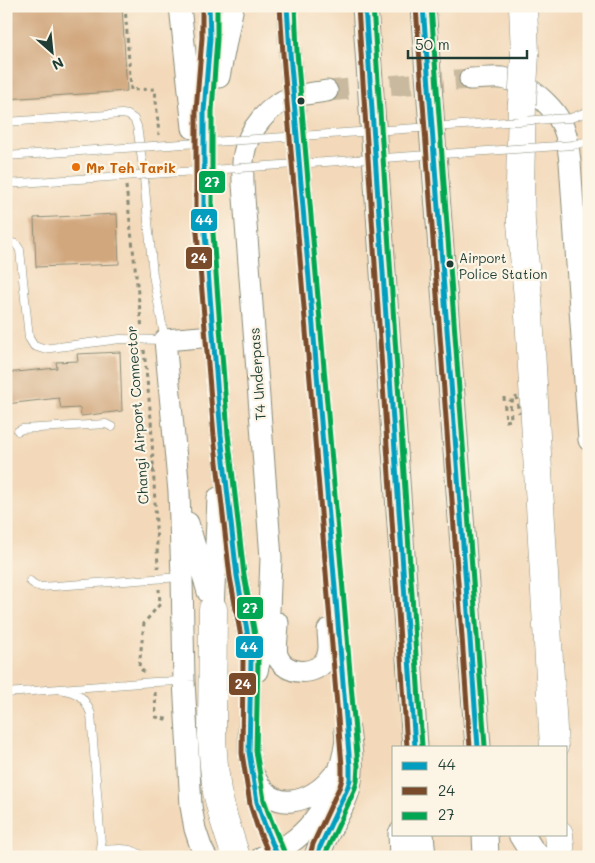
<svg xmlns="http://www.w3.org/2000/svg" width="595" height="863" viewBox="0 0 595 863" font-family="Mali,sans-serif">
  <rect width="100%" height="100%" fill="#fcf5e5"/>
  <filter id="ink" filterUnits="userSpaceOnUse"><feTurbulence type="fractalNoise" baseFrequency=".02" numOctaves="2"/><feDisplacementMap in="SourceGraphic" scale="10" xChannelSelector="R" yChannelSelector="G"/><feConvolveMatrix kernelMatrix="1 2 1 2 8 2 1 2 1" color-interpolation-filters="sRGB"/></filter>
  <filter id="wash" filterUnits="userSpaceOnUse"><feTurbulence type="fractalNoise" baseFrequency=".0096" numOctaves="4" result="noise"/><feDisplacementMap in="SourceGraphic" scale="20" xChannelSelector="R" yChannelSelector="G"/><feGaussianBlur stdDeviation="1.12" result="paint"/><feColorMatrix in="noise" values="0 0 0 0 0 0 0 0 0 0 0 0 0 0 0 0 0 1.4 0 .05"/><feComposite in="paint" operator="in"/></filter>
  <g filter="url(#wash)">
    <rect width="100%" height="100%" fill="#f3d9ba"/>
    <g id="blocks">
      <path fill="#d1a77e" d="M6,6H122L127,91L6,99Z
        M117,214L119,264L36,267L34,218Z
        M120,352L122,411L81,416L80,408L61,409L59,398L6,404V373L57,368L56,362L78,361L77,354Z"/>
    </g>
  </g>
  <g filter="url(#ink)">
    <use href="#blocks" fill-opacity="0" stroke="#898b77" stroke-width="1"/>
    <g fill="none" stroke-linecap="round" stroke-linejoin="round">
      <path stroke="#c9ba9f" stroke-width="21" stroke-dasharray="21 11" stroke-linecap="butt" d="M327,91L470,79"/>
      <defs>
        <path id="service" d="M6,122L122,114L128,115L134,119L137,126L143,167L153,275L165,340L120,339L43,349L34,346L29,338L20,250L16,244L6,241
          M18,431L22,429L106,424L112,427
          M30,581L35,585L41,587L181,577
          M59,689C78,692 84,696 91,714L102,857
          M6,693L154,682L184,681
          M101,850C119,849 130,846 144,857"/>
        <path id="secondary" d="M180,6L193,128
          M209,6L210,38L208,73L204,111V220L221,435L237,576L248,636L251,660L249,731V752L257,802L264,823L278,857
          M287,6L290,53
          M219,77L233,6
          M470,79C481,79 492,77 502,78C528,82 559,109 566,135C568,144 569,153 570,162L589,440
          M188,523L208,592
          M213,609L218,498
          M278,623C278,633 275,645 277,655C284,676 318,677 327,657C331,649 328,639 328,630
          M257,671L265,638L269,610L271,558L243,184C243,174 242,163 244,154C248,130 269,105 292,97C303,94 315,93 327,91
          M254,775C271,815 311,804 333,776
          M206,857L201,847L195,829L191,806L184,681L182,577L179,492L165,340L213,336
          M262,857C272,853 282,849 290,843C325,819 344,770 347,730L295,112"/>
        <path id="trunk" d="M365,6L415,747
          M423,6L478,747
          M401,834L402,857
          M421,834L423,857
          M485,834L486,857
          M521,834L531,850L538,857
          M317,857C324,830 346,806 349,781C352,764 349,746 347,730"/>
        <path id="motorway" d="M523,6L525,54
          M522,104L520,184L521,223L528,298L554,747
          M213,609L212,740L214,766L217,792L223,816L236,857
          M559,834L561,857"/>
      </defs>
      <use href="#service" stroke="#898b77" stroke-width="9"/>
      <use href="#secondary" stroke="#898b77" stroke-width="23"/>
      <use href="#trunk" stroke="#898b77" stroke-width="27"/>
      <use href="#motorway" stroke="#898b77" stroke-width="29"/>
      <path stroke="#898b77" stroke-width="3" stroke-dasharray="4 4" stroke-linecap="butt" d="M125,6L131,90L155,89L159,135
        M126,186L142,329
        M144,350L151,419L158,568
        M504,397L506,421L511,420L510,401H514
        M143,468H154
        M144,672L139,667L144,623L160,604L159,589
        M155,692L156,717L170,720"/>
      <use href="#service" stroke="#fff" stroke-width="8"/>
      <use href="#secondary" stroke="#fff" stroke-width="21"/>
      <use href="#trunk" stroke="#fff" stroke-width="25"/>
      <use href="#motorway" stroke="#fff" stroke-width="28"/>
      <defs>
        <path id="service-bridge" d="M6,156L551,119L571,118L589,111
          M6,184L573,145L589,141"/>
        <path id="secondary-bridge" d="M290,53L295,112"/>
        <path id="motorway-bridge" d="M522,104L525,54"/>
      </defs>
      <use href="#service-bridge" stroke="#898b77" stroke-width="9" stroke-linecap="butt"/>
      <use href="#secondary-bridge" stroke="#898b77" stroke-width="23" stroke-linecap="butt"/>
      <use href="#motorway-bridge" stroke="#898b77" stroke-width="29" stroke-linecap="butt"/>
      <path stroke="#898b77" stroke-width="3" stroke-dasharray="4 4" stroke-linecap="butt" d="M516,396L519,413"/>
      <use href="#service-bridge" stroke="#fff" stroke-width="8"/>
      <use href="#secondary-bridge" stroke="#fff" stroke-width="21"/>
      <use href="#motorway-bridge" stroke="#fff" stroke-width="28"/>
      <defs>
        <path id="bus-1" d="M209,6L210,38L204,111V220L221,435L237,576L248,636L251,660L249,752L257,802L264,823L278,857
          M287,6L290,53L350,766V780L347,789L320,847L317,857
          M365,6L415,747
          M423,6L478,747"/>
        <path id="bus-2" d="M202,6V38L196,111V220L214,436L230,577L241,637L243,660L242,753L250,804L257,826L270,857
          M280,6L283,54L342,766V779L340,786L313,844L310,855
          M358,7L407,747
          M416,7L470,747"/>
        <path id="bus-3" d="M217,6V38L212,111V220L228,434L244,575L255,635L258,659L256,751L264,800L271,820L285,854
          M295,6L297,52L358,766L357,781L354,791L327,850L325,857
          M373,6L422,746
          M431,6L485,746"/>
      </defs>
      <use href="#bus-1" stroke="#fcf5e5" stroke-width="9"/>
      <use href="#bus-2" stroke="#fcf5e5" stroke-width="9"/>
      <use href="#bus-3" stroke="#fcf5e5" stroke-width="9"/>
      <use href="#bus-1" stroke="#039ebf" stroke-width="5"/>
      <use href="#bus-2" stroke="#7a4b2a" stroke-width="5"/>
      <use href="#bus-3" stroke="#00a651" stroke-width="5"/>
    </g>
  </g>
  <g fill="#1f3d34" stroke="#fcf5e5" stroke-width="2">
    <circle cx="301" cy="101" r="4.5"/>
    <circle cx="450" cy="264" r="4.5"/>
  </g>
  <circle fill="#e8710a" stroke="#fcf5e5" stroke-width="2" cx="76" cy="167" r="5"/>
  <g text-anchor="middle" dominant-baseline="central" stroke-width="4.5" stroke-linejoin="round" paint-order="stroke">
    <g font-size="13" fill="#1f3d34" stroke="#fcf5e5" text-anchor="start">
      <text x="459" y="257">Airport<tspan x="459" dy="16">Police Station</tspan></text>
    </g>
    <g font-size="14" font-weight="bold" fill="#c56008" stroke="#fcf5e5" text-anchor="start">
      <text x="86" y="167">Mr Teh Tarik</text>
    </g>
    <g font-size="14" fill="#1f3d34" stroke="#fcf5e5">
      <text transform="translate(257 374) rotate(-94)">T4 Underpass</text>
      <text transform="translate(137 415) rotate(-94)">Changi Airport Connector</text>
    </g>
  </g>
  <g stroke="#fcf5e5" stroke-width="2">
    <rect x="198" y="170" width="28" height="24" rx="5" fill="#00a651"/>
    <rect x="190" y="208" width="28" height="24" rx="5" fill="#039ebf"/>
    <rect x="185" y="246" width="28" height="24" rx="5" fill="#7a4b2a"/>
    <rect x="236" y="596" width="28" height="24" rx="5" fill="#00a651"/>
    <rect x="235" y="635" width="29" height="24" rx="5" fill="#039ebf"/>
    <rect x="228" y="672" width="29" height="24" rx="5" fill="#7a4b2a"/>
  </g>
  <g font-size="14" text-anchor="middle" font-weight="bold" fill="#fff">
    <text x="212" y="187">27</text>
    <text x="204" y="225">44</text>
    <text x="199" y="263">24</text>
    <text x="250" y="613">27</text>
    <text x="249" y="652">44</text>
    <text x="243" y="689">24</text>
  </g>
  <rect width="595" height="863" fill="none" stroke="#fcf5e5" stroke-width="25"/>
  <rect x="392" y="746" width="175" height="90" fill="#fcf5e5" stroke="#a4ab9e"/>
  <rect x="402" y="762" width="25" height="8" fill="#039ebf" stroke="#a4ab9e"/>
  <text x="438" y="770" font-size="15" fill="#1f3d34">44</text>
  <rect x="402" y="787" width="25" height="8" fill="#7a4b2a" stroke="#a4ab9e"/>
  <text x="438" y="796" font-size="15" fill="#1f3d34">24</text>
  <rect x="402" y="812" width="25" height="8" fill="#00a651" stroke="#a4ab9e"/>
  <text x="438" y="820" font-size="15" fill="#1f3d34">27</text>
  <g transform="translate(52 52) rotate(153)" stroke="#fcf5e5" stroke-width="4" paint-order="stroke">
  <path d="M0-4L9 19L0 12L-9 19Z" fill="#1f3d34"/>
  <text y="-8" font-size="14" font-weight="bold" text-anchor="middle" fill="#1f3d34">N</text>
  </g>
  <path d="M408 50v8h119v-8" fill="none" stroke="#1f3d34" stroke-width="2.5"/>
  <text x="415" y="50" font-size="15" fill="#1f3d34" stroke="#fcf5e5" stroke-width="4" paint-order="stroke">50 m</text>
</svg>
